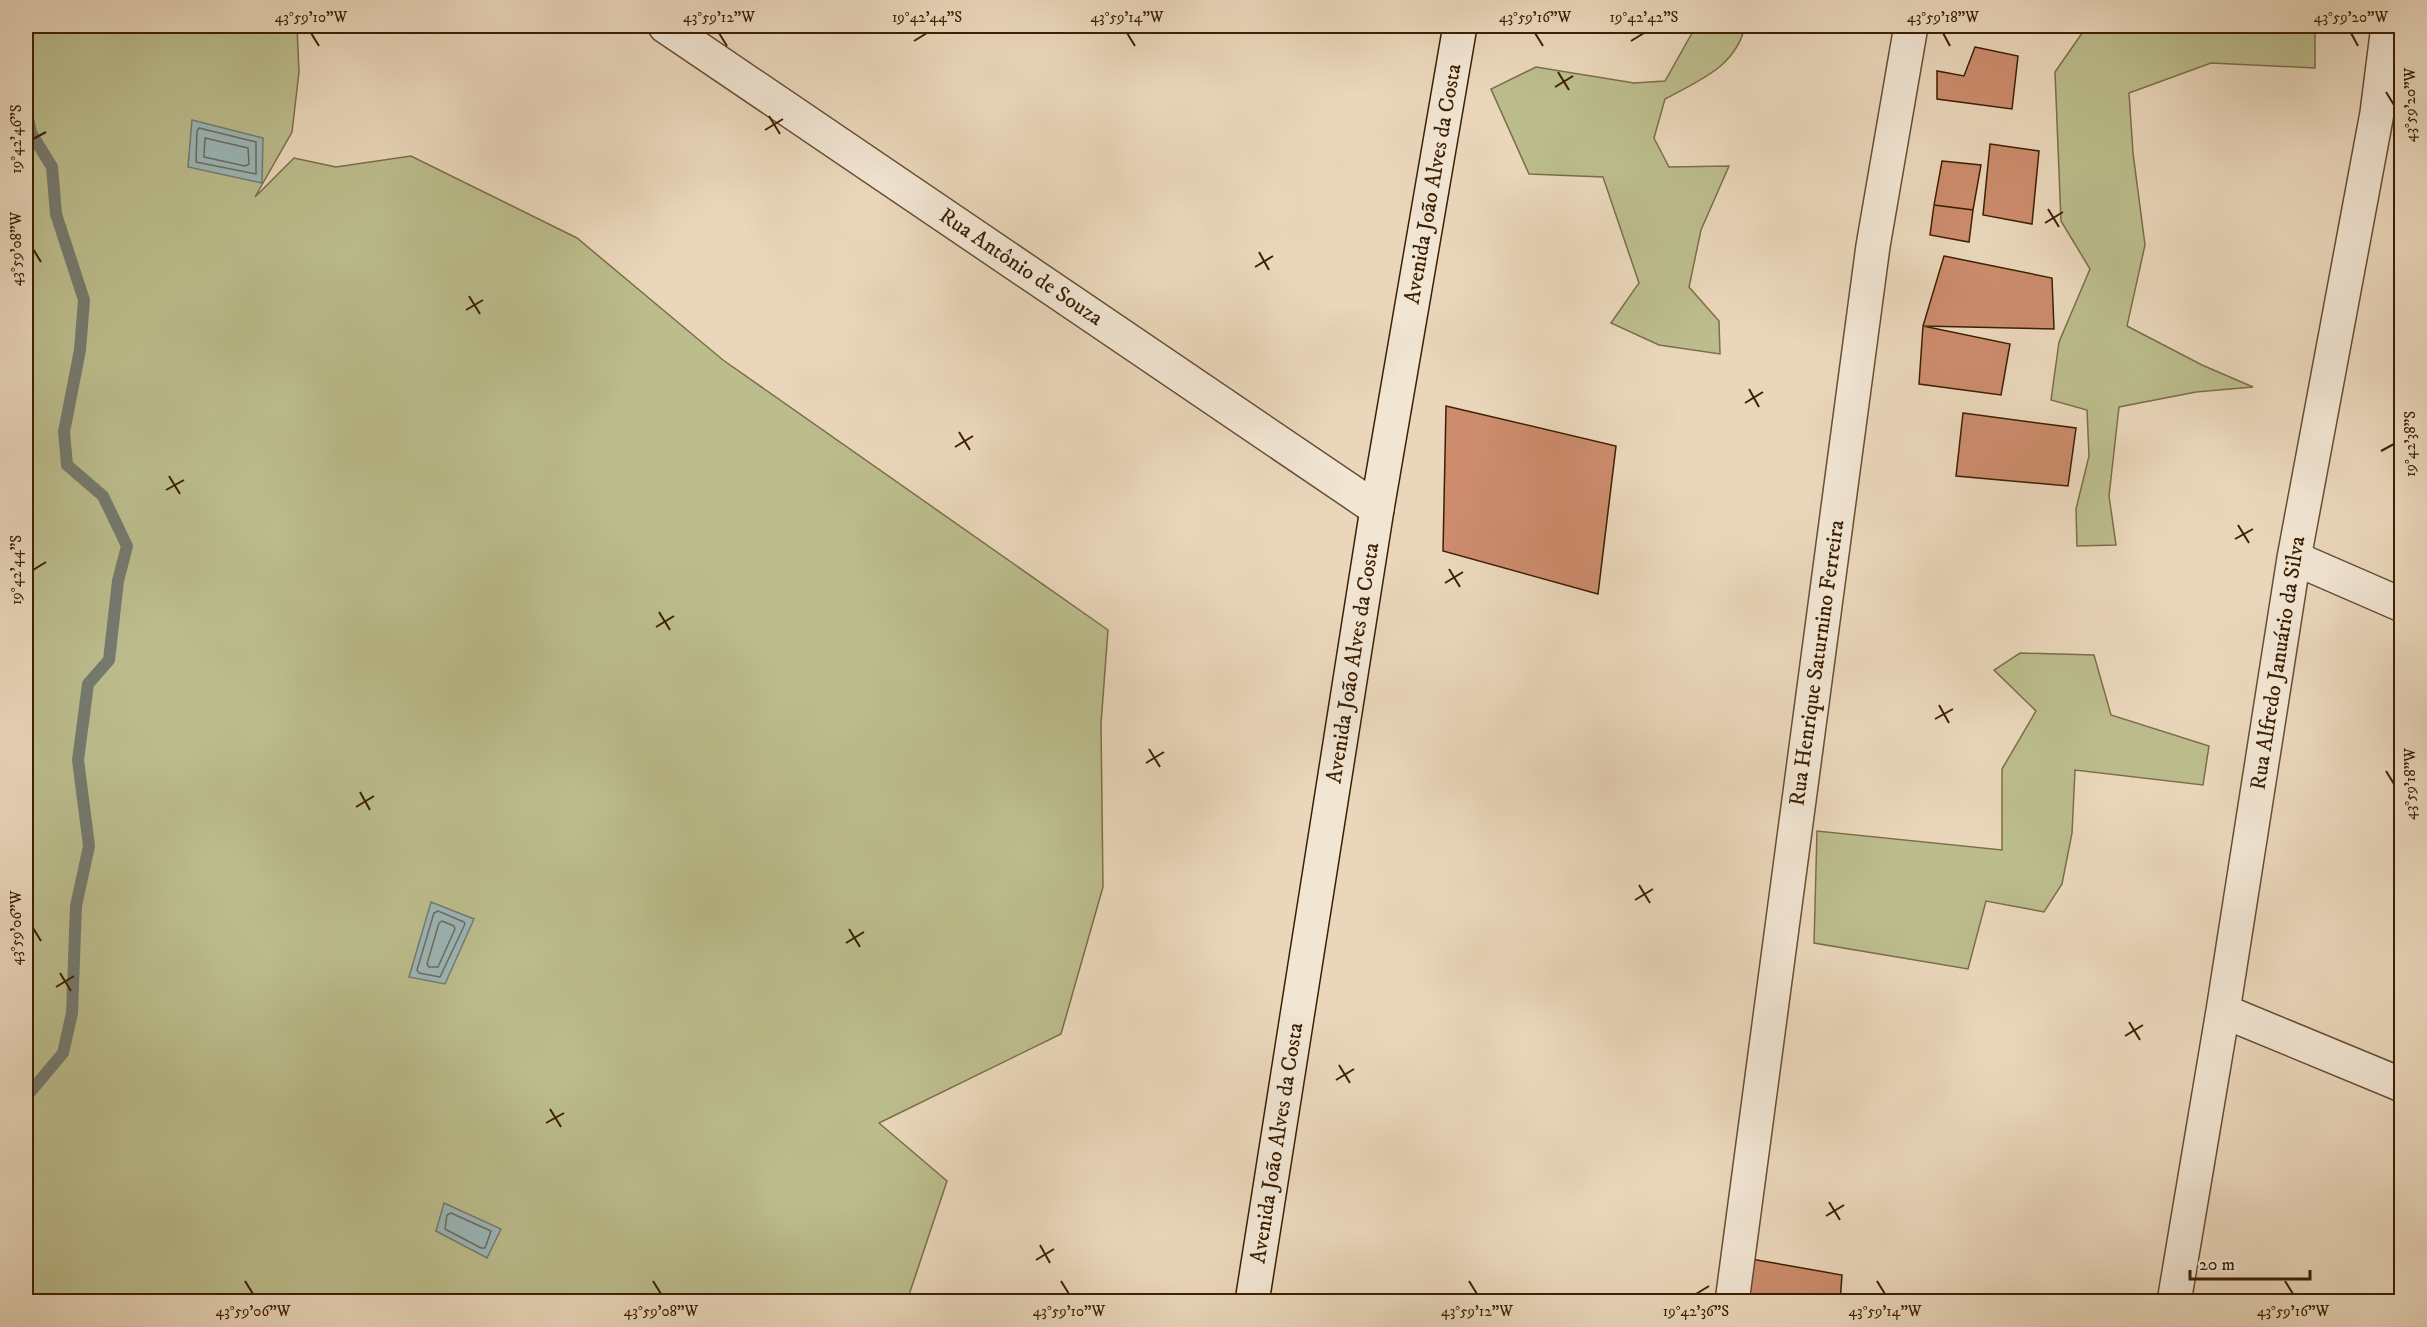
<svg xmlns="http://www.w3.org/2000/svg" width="2427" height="1327" viewBox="0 0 2427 1327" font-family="'IM FELL DW Pica',serif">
  <rect width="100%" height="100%" fill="#ead7bb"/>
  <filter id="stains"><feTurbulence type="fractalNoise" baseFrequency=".00333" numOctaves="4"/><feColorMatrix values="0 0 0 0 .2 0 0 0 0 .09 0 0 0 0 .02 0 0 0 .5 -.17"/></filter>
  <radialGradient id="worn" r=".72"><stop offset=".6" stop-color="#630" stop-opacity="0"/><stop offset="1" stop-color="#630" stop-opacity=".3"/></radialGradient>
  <path fill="#bcbd8d" stroke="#7c6e48" stroke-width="1.5" d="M26,26H297L299,72L292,132L255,197L294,158L336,167L411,156L577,238L723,360L1108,630L1101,724L1103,887L1061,1034L879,1123L947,1181L907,1301H26Z
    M1696,26H1745C1736,67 1698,81 1665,99L1654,138L1669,167L1729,166L1701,230L1689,287L1719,321L1720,354L1659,345L1611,323L1639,283L1603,177L1529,174L1491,89L1536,67L1634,83L1665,81Z
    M2087,26H2273L2315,30V68L2211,63L2129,93L2133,153L2145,245L2127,326L2202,365L2253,387L2196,392L2119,407L2109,496L2116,545L2077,546L2076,509L2089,456L2087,410L2051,400L2059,342L2090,269L2061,221L2055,72Z
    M2020,653L2094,655L2111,715L2209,746L2203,785L2075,770L2072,833L2062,884L2044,912L1986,901L1968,969L1814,943L1817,831L2002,850V769L2036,711L1994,670Z"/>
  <path fill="#9bb7b9" stroke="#757b70" stroke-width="1.5" d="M192,120L263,138L262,183L188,167Z
    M431,902L474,919L445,984L409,977Z
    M444,1203L501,1229L487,1258L436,1231Z"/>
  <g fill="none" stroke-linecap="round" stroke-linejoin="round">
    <path stroke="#6c6c5e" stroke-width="1.5" d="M199,128L256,142V174L196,162L197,131Z
      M205,138L248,148L249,164L245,166L204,157Z
      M438,911L464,922L465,924L440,977L419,973L417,970L434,913Z
      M442,921L454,926L455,929L438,967H429L427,964L439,923Z
      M451,1213L491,1231L485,1248H481L445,1229L447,1215Z"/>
    <path stroke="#757b70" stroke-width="12" d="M26,108L31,133L52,167L56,214L84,300L80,350L64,432L67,465L103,496L127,546L118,581L109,660L88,684L78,760L89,846L76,906L72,1013L63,1053L26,1097"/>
  </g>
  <path fill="#cc8c6d" stroke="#3c2002" stroke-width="1.5" d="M2029,26H2067L2065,33Z
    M1975,47L2018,56L2012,109L1937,99V71L1964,76Z
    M1990,144L2039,151L2032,224L1983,215Z
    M1942,161L1981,165L1973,210L1934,205Z
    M1934,205L1973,210L1969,242L1930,235Z
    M1944,256L2052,278L2054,329L1923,326Z
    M1923,326L2010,344L2001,395L1919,384Z
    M1446,406L1616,446L1598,594L1443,551Z
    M1963,413L2076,428L2068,486L1956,476Z
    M1751,1259L1842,1275L1840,1302H1749Z"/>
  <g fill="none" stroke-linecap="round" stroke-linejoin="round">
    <defs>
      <path id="street" d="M665,26L1377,509
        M2294,558L2402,605
        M2223,1011L2402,1085
        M1732,1302L1873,246L1911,26
        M2174,1302L2223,1011L2294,558L2377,113L2388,26"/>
      <path id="secondary" d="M1252,1302L1377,509L1460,26"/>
    </defs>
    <use href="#street" stroke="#684e30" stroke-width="36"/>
    <use href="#secondary" stroke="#3c2002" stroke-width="36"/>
    <use href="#street" stroke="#f1e5d3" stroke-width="33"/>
    <use href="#secondary" stroke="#f1e5d3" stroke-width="33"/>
  </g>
  <path fill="none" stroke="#3c2002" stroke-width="2" d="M311,33L319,46M719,33L727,46M1127,33L1135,46M1535,33L1543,46M1943,33L1950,46M2351,33L2358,46M914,41L927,33M1631,41L1644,33M1558,72L1569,90M1555,87L1573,76M2386,92L2394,105M769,116L780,134M765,130L783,119M33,139L46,132M2048,209L2059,227M2045,223L2063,212M33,249L41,262M1259,252L1269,270M1255,267L1273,256M469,296L480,314M466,310L483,300M1749,389L1759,407M1745,403L1763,392M959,432L970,450M955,447L973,436M2381,451L2394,444M169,476L180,494M166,490L184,480M2238,525L2249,543M2235,539L2253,529M1449,569L1460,587M33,570L46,562M1445,583L1463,572M659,612L670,630M656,627L674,616M1939,705L1949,723M1935,719L1953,709M1149,749L1160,767M1146,763L1164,752M2386,771L2394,784M360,792L370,810M356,807L374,796M1639,885L1650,903M1635,900L1653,889M33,928L41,941M849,929L860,947M846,943L864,932M60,973L71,991M56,987L74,976M2129,1022L2140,1040M2125,1036L2143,1025M1339,1065L1350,1083M1336,1080L1354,1069M550,1109L561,1127M546,1123L564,1113M1829,1202L1840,1220M1826,1216L1844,1205M1040,1245L1050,1263M1036,1260L1054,1249M245,1281L253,1294M653,1281L661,1294M1061,1281L1069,1294M1469,1281L1477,1294M1877,1281L1885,1294M2285,1281L2293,1294M1696,1294L1709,1286"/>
  <g text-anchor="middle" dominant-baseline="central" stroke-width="4.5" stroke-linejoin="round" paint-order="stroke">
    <g font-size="22" fill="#3c2002" stroke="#f1e5d3">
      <text transform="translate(1433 184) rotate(-80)">Avenida João Alves da Costa</text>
      <text transform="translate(1021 267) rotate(34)">Rua Antônio de Souza</text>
      <text transform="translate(1353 663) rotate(-81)">Avenida João Alves da Costa</text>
      <text transform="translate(1817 663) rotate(-82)">Rua Henrique Saturnino Ferreira</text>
      <text transform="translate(2278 663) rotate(-81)">Rua Alfredo Januário da Silva</text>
      <text transform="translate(1277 1143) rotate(-81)">Avenida João Alves da Costa</text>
    </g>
  </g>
  <rect width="2427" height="1327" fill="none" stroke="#ead7bb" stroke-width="66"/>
  <path d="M2190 1270v9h120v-9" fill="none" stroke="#3c2002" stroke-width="3"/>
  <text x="2199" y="1270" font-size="18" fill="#3c2002" stroke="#f1e5d3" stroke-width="4.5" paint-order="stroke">20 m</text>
  <rect x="33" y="33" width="2361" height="1261" fill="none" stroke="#3c2002" stroke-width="2"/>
  <g font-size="15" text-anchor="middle" fill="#3c2002">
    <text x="311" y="22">43°59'10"W</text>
    <text x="719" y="22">43°59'12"W</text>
    <text x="927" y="22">19°42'44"S</text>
    <text x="1127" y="22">43°59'14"W</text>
    <text x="1535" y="22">43°59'16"W</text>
    <text x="1644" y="22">19°42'42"S</text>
    <text x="1943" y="22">43°59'18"W</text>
    <text x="2351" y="22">43°59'20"W</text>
    <text transform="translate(2410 105) rotate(-90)" y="5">43°59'20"W</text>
    <text transform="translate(16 139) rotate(-90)" y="5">19°42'46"S</text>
    <text transform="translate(16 249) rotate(-90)" y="5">43°59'08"W</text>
    <text transform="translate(2410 444) rotate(-90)" y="5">19°42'38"S</text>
    <text transform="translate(16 570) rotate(-90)" y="5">19°42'44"S</text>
    <text transform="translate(2410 784) rotate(-90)" y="5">43°59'18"W</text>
    <text transform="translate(16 928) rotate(-90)" y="5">43°59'06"W</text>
    <text x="253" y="1316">43°59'06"W</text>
    <text x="661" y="1316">43°59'08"W</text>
    <text x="1069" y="1316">43°59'10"W</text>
    <text x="1477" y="1316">43°59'12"W</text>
    <text x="1696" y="1316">19°42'36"S</text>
    <text x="1885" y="1316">43°59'14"W</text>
    <text x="2293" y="1316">43°59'16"W</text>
  </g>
  <rect width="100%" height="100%" filter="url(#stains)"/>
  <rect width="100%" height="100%" fill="url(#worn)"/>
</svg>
